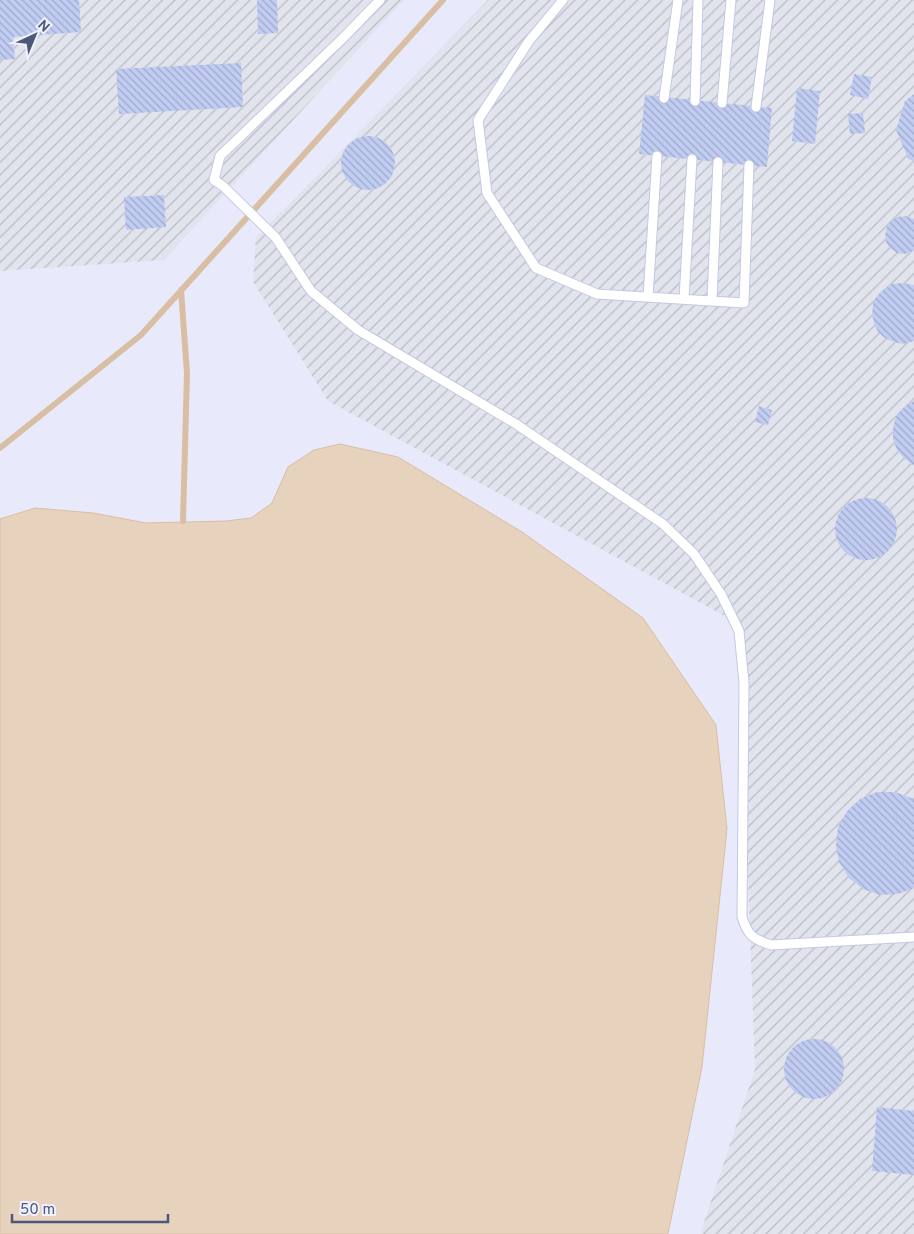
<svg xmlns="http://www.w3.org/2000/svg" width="914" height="1234" viewBox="0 0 914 1234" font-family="Overpass,sans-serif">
  <defs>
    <pattern id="industrial-furrows" width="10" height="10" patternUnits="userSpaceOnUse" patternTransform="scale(1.25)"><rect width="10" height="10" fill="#e2e4ed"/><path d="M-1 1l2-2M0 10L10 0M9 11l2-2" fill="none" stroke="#b9bcc5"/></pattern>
    <pattern id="building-back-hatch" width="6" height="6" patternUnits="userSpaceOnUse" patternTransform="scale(1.25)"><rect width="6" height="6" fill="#c1ccf2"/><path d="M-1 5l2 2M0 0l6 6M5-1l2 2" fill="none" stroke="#9fa8c9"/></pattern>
  </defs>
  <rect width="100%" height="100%" fill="#e9e9fc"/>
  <path fill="url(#industrial-furrows)" d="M0,0H404L164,260L0,271Z
    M488,0H914V1234H700L755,1069L742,714L734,621L328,401L253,282L256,238Z"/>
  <path fill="#e6d2bd" stroke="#d8bfa3" d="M340,444L398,457L522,532L643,618L716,725L727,829L702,1067L668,1234H0V519L35,508L93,513L146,523L226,521L251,518L272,503L288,467L314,450Z"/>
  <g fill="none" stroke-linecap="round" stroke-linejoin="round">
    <path stroke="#d8bfa3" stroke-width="6" d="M181,290L187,373L183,521
      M0,448L141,335L443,0"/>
  </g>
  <path fill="url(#building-back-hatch)" d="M0,0H79L81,32L13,37L15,59L0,60Z
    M257,0H277L278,33L258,34Z
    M241,63L243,107L119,114L116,69Z
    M854,74L872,77L868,99L850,95Z
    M797,88L820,91L815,144L792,141Z
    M914,94V162L908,158L896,130L905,101Z
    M645,95L772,108L767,167L639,154Z
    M863,113L865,133L850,134L848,114Z
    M341 163a27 27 0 1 1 54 0a27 27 0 1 1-54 0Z
    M164,195L166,227L126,230L124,197Z
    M905,216L914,219V251L904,254L897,253L890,248L886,242L885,235L887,227L891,221L897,217Z
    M902,283L914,285V341L903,344L894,342L885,338L878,332L874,323L872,314L873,304L877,296L884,289L892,284Z
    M914,401V466L904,458L897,450L893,439V428L896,417L902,409Z
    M759,406L772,410L768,425L755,422Z
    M835 529a31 31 0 1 1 62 0a31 31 0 1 1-62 0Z
    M877,792H895L914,799V888L898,894L880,895L863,889L849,878L839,862L836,845L838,827L847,811L860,799Z
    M784 1069a30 30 0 1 1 60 0a30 30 0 1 1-60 0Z
    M877,1107L914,1111V1175L872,1171Z"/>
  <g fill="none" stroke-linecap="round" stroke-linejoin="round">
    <defs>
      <path id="service" d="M380,0L343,38L220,156L214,180L223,186L276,238L311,291L358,330L516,424L663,524L694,554L721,594L739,631L744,683L742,917C748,936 753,939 771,945L914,937
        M563,0L529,41L478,120L487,193L536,268L597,294L744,303L749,165
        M664,98L678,0
        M695,101L698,0
        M722,103L731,0
        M756,107L770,0
        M648,297L657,156
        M684,299L692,159
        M712,300L718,162"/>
    </defs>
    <use href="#service" stroke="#c4c8e2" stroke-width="11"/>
    <use href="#service" stroke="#fff" stroke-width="9"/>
  </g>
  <g transform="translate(35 35) rotate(44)" stroke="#f0f0ff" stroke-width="4" paint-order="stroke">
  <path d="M0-4L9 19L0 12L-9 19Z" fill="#4c5877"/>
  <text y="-8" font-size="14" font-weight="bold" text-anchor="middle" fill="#4c5877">N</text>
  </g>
  <path d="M12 1214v8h156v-8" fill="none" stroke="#4c5877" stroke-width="2.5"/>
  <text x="20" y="1214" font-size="15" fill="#4c5877" stroke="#f0f0ff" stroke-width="4" paint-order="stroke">50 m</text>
</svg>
